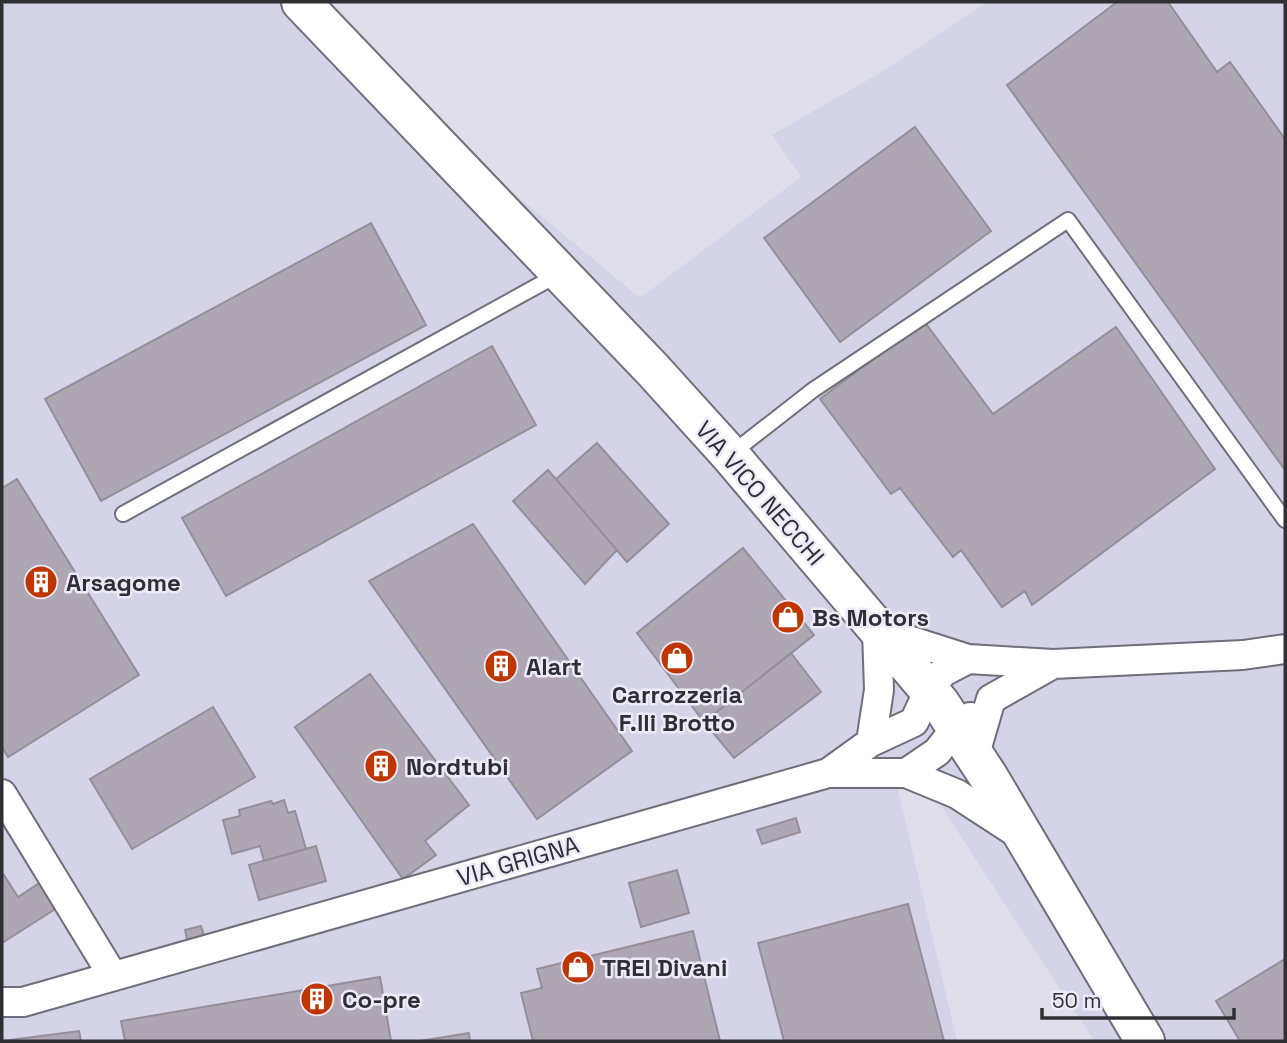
<svg xmlns="http://www.w3.org/2000/svg" width="1287" height="1043" viewBox="0 0 1287 1043" font-family="'Space Grotesk',sans-serif">
  <rect width="100%" height="100%" fill="#e0deeb"/>
  <path fill="#d5d3e7" d="M3,2H284L640,298L801,177L772,135L885,70L987,2H1285V1041H1094L928,786L898,790L957,1041H2Z"/>
  <path fill="#aea7b3" stroke="#948e99" stroke-width="2" d="M1117,2H1168L1217,72L1230,62L1285,139V470L1007,85Z
    M915,127L991,231L840,342L764,238Z
    M371,223L426,325L101,501L45,399Z
    M924,321L993,414L1116,327L1215,469L1032,605L1025,591L1002,607L961,550L953,557L900,488L891,494L820,399Z
    M492,346L536,425L226,596L182,518Z
    M597,443L669,524L627,562L556,479Z
    M548,470L617,550L585,584L513,501Z
    M17,479L139,675L8,757L2,747V488Z
    M473,524L632,751L537,819L369,581Z
    M743,548L814,635L704,722L637,633Z
    M791,653L821,692L734,758L704,722Z
    M370,674L469,805L425,841L436,855L403,879L295,727Z
    M213,707L255,777L132,849L90,779Z
    M284,800L288,813L295,811L306,849L264,861L260,846L232,854L223,820L240,816L239,810L271,801L273,804Z
    M796,818L800,832L762,844L757,830Z
    M316,846L326,881L259,900L249,865Z
    M677,870L689,913L641,927L629,883Z
    M2,872L18,897L41,882L57,908L2,943Z
    M908,904L944,1041H784L758,943Z
    M201,926L205,939L188,943L185,930Z
    M693,931L720,1041H533L521,993L542,988L537,969Z
    M1285,959V1041H1240L1216,1001Z
    M380,977L391,1041H125L121,1021Z
    M79,1031L81,1041H2Z
    M469,1033L470,1041H420Z"/>
  <g fill="none" stroke-linecap="round" stroke-linejoin="round">
    <defs>
      <path id="lane" d="M731,454L813,390L1068,220L1285,520
        M123,514L559,274"/>
      <path id="street" d="M871,742L914,722L929,690L943,672L968,659
        M975,754L991,699L1053,664
        M828,773L871,742L879,690L877,630L968,659L1053,664L1243,655L1285,649
        M906,773L937,752L956,728L970,717
        M2,794L113,976
        M2,1002H23L828,773H906L957,794L1020,835"/>
      <path id="secondary" d="M301,2L653,370L730,455L940,703L988,776L1145,1041"/>
    </defs>
    <use href="#lane" stroke="#706e7a" stroke-width="18"/>
    <use href="#street" stroke="#706e7a" stroke-width="32"/>
    <use href="#secondary" stroke="#706e7a" stroke-width="42"/>
    <use href="#lane" stroke="#fff" stroke-width="14"/>
    <use href="#street" stroke="#fff" stroke-width="28"/>
    <use href="#secondary" stroke="#fff" stroke-width="38"/>
  </g>
  <defs>
    <symbol id="building-disc" viewBox="-11 -11 22 22"><circle r="9.5" fill="#be3601" stroke="#edebf9"/><path d="M-4-6H4V6H1V3H-1V6H-4ZM-2.5-4.3h1.7v1.8h-1.7ZM.8-4.3h1.7v1.8H.8ZM-2.5-1h1.7V.8h-1.7ZM.8-1h1.7V.8H.8Z" fill="#fff"/></symbol>
    <symbol id="shop-disc" viewBox="-11 -11 22 22"><circle r="9.5" fill="#be3601" stroke="#edebf9"/><path d="M-5-2.5h2.3a2.7 3.5 0 0 1 5.4 0H5L5.5 6h-11ZM-1.5-2.5h3a1.5 2.3 0 0 0-3 0Z" fill="#fff"/></symbol>
  </defs>
  <g fill-rule="evenodd">
    <use href="#building-disc" x="22" y="563" width="38" height="38"/>
    <use href="#shop-disc" x="769" y="598" width="38" height="38"/>
    <use href="#shop-disc" x="658" y="639" width="38" height="38"/>
    <use href="#building-disc" x="482" y="647" width="38" height="38"/>
    <use href="#building-disc" x="362" y="747" width="38" height="38"/>
    <use href="#shop-disc" x="559" y="948" width="38" height="38"/>
    <use href="#building-disc" x="298" y="980" width="38" height="38"/>
  </g>
  <g text-anchor="middle" dominant-baseline="central" stroke-width="5" stroke-linejoin="round" paint-order="stroke">
    <g font-size="24" fill="#302f34" stroke="#edebf9">
      <text transform="translate(760 493) rotate(49)">VIA VICO NECCHI</text>
      <text transform="translate(518 861) rotate(-16)">VIA GRIGNA</text>
    </g>
    <g font-size="24" font-weight="bold" fill="#302f34" stroke="#edebf9" text-anchor="start">
      <text x="66" y="582">Arsagome</text>
      <text x="812" y="617">Bs Motors</text>
      <text x="526" y="666">Alart</text>
      <text x="677" y="694" text-anchor="middle">Carrozzeria<tspan x="677" dy="28">F.lli Brotto</tspan></text>
      <text x="406" y="766">Nordtubi</text>
      <text x="602" y="967">TREI Divani</text>
      <text x="342" y="999">Co-pre</text>
    </g>
  </g>
  <rect width="1287" height="1043" fill="none" stroke="#302f34" stroke-width="7"/>
  <path d="M1042 1008v10h192v-10" fill="none" stroke="#302f34" stroke-width="3.5"/>
  <text x="1052" y="1008" font-size="21" fill="#302f34" stroke="#edebf9" stroke-width="5" paint-order="stroke">50 m</text>
</svg>
